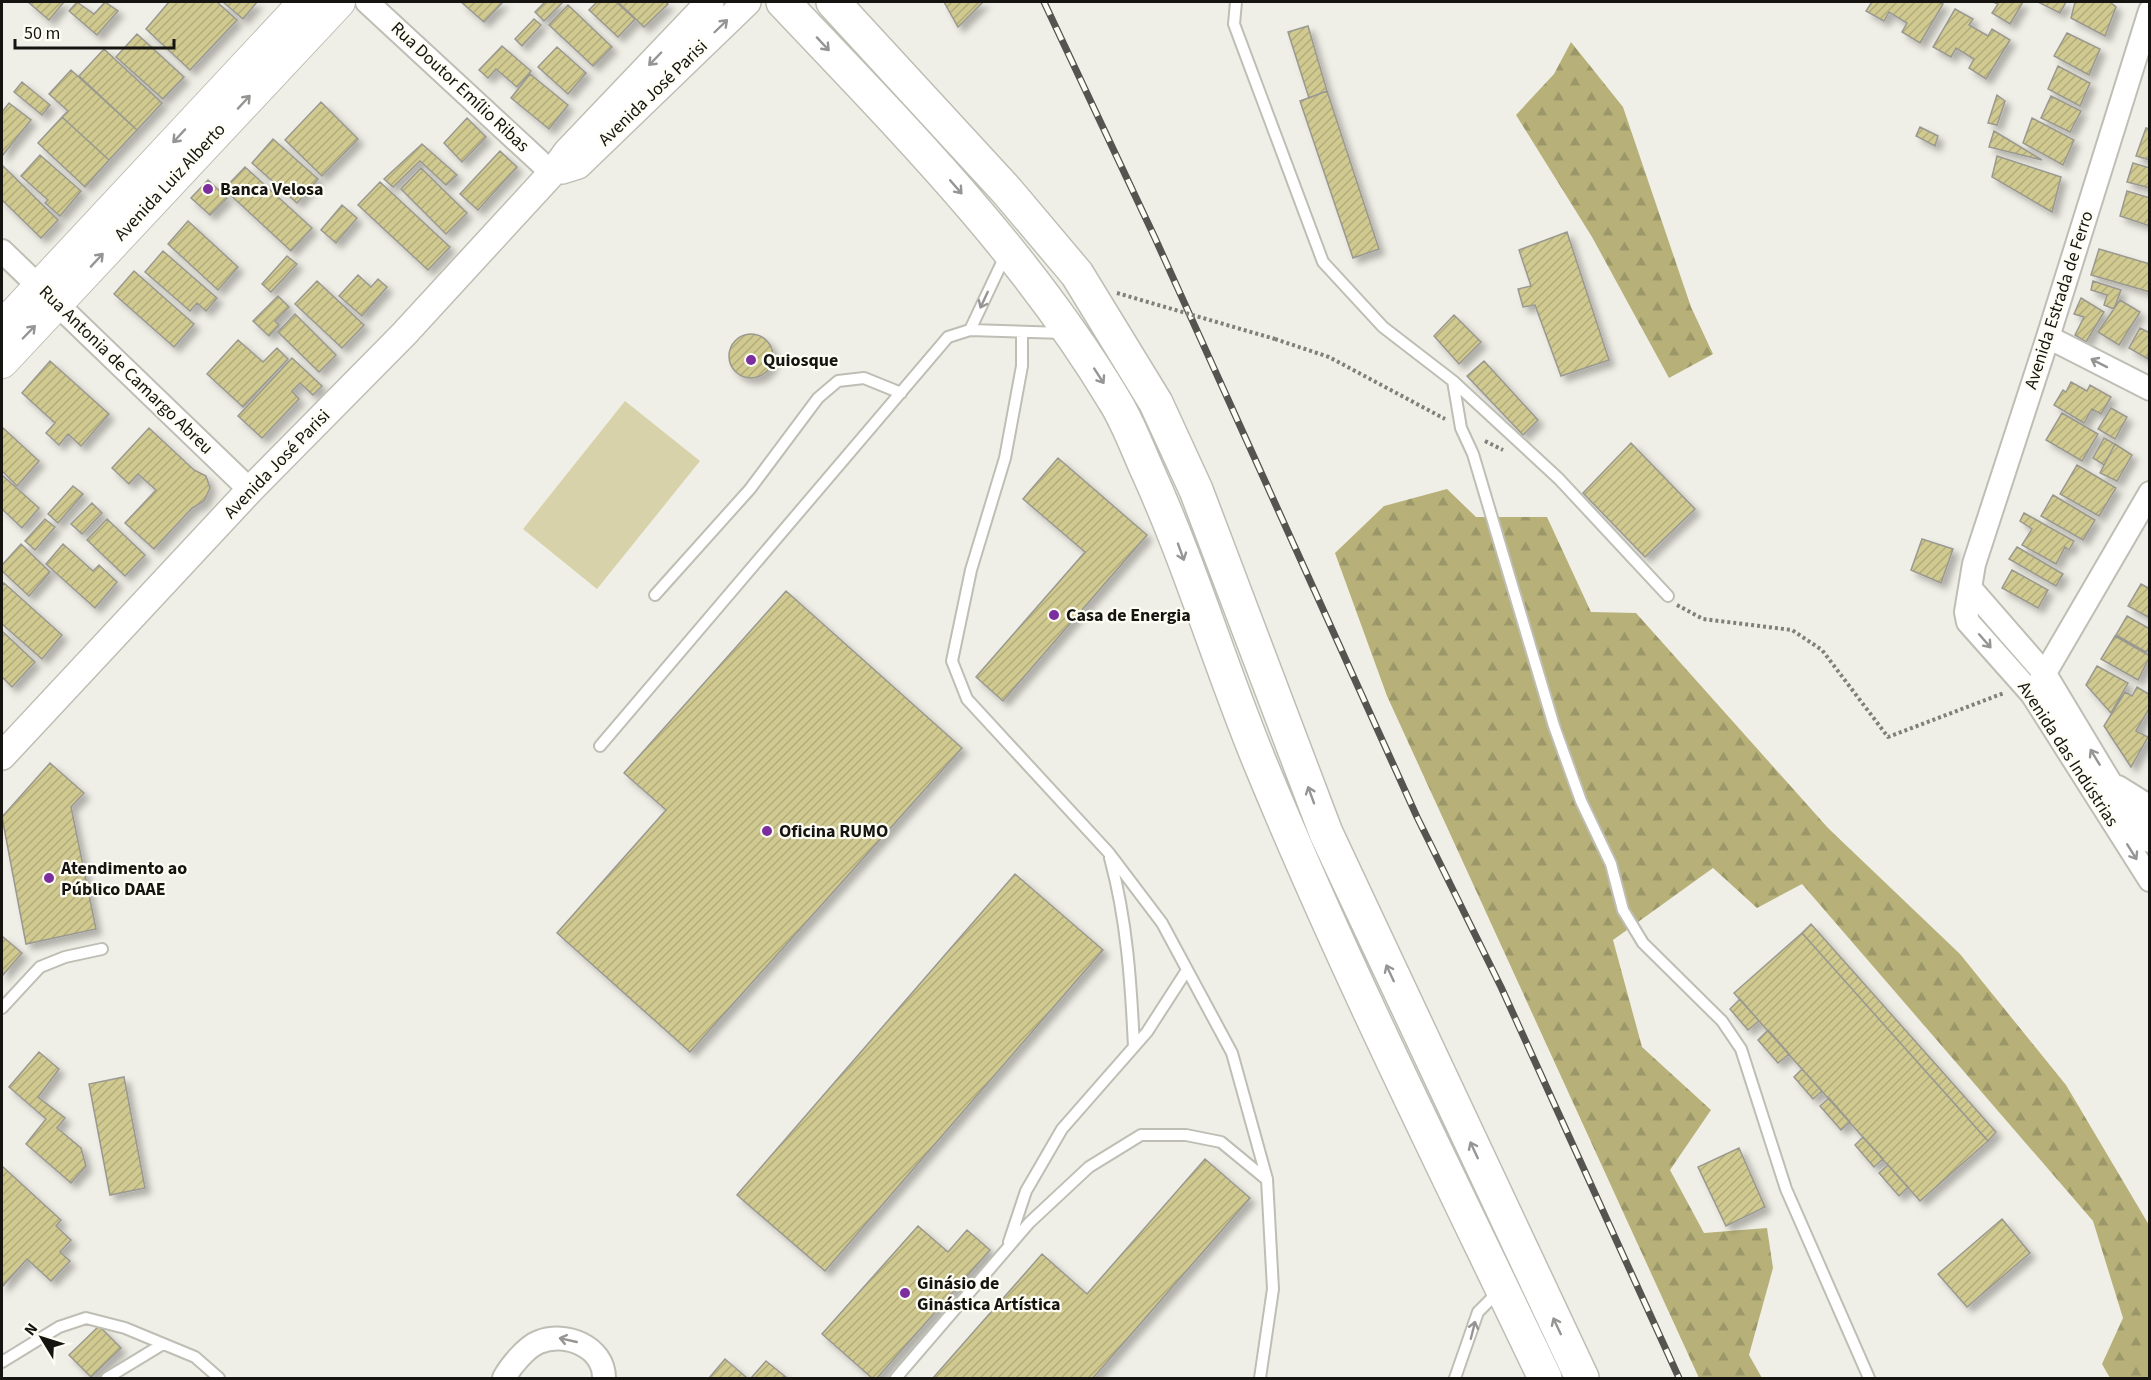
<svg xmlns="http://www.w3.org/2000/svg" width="2151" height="1380" viewBox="0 0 2151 1380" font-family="'Source Sans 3',sans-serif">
  <defs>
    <pattern id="forest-firs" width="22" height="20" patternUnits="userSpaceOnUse" patternTransform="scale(1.5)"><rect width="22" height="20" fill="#b7b179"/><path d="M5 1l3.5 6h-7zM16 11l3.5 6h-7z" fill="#9c9768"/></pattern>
    <pattern id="building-hatch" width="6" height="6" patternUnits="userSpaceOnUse" patternTransform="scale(1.5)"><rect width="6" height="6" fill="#d0c990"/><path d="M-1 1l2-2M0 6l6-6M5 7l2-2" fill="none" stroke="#b2ac7b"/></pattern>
    <filter id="shadow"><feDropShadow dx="5.5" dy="5.5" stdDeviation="3" flood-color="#0004"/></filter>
  </defs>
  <rect width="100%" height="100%" fill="#f0efe7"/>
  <path fill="url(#forest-firs)" d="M1571,42L1623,107L1691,307L1713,354L1669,378L1592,237L1516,115L1554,74Z
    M1447,489L1476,517H1547L1591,612L1636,613L1828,828L1960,954L2066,1085L2149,1225V1378H2110L2102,1364L2123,1318L2093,1221L1802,884L1757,908L1713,868L1613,940L1642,1047L1711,1110L1670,1170L1704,1233L1767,1228L1773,1268L1749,1355L1762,1378H1699L1387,696L1335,553L1384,506Z"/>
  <path fill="#d7d2aa" d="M625,401L700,461L597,589L523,529Z"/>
  <path fill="url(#building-hatch)" stroke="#999991" stroke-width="1.5" filter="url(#shadow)" d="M28,2H64L49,20Z
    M77,2L94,14L105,2L118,11L97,35L69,11Z
    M169,2H217L237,20L190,70L146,29Z
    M223,2H257L243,19Z
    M461,2H503L484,22Z
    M545,2H563L544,21L535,12Z
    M597,2H616L635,19L618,37L589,10Z
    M618,2H665L668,4L644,27Z
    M944,2H983L958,27Z
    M1872,2H1939L1943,4L1920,43L1902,32L1907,23L1889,12L1884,21L1866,11Z
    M1993,2H2023L2010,24L1992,13L1998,4Z
    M2038,2H2066L2060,13Z
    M2075,2H2110L2116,7L2105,36L2071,18Z
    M568,5L612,47L593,66L549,25Z
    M1955,9L1973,19L1969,25L1988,36L1992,29L2010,40L1986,79L1969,68L1974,59L1956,48L1951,57L1933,47Z
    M534,19L541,25L522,46L515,39Z
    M1308,26L1327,91L1309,98L1288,32Z
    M2067,33L2100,49L2089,75L2054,56Z
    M137,34L184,77L163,99L116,57Z
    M502,46L531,71L517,87L496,69L488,78L479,70Z
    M557,47L586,73L568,94L538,67Z
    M104,49L162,103L137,130L79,76Z
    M2058,66L2090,83L2080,106L2048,89Z
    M71,70L137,130L109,160L62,117L68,111L49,94Z
    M530,74L568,105L549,129L511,98Z
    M22,82L50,105L42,115L14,92Z
    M1327,91L1379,249L1353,258L1300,101Z
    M1997,95L2005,101L1997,125L1988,123Z
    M2051,96L2081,111L2070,132L2041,118Z
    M321,102L358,139L322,176L285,140Z
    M9,103L31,120L2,156V112Z
    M62,117L109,160L85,187L38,143Z
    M467,118L486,137L462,162L444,143Z
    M2032,118L2074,140L2063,165L2023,143Z
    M1920,127L1938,136L1935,146L1916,136Z
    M2146,128L2150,129V160L2136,156Z
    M1994,131L2042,160L1989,147Z
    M273,139L318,179L297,203L252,163Z
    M422,144L457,175L446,185L420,161L393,187L384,179Z
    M500,151L517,167L478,210L460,194Z
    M40,155L81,191L60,216L45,203L48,200L21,176Z
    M1997,156L2061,177L2052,212L1992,177Z
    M2133,163L2150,168V188L2127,182Z
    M2,165L58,220L41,238L2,200Z
    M245,167L312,228L291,251L224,189Z
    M421,168L467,213L446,234L401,189Z
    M208,180L227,198L210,215L191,198Z
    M380,182L450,247L428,270L358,205Z
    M2127,191L2150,198V226L2120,216Z
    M342,205L357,218L336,243L321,230Z
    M188,221L238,267L218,290L168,244Z
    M1567,232L1609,360L1561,376L1535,305L1523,307L1518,289L1531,286L1519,250Z
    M2099,249L2150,264V292L2091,275Z
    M163,251L217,298L206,311L197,303L190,311L145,272Z
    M287,256L297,264L271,292L262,284Z
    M134,271L194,324L174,347L114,294Z
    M358,275L371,287L378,279L387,287L362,316L339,296Z
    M317,281L364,325L342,348L295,304Z
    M2093,281L2121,290L2114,309L2104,305L2107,295L2091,290Z
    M278,296L289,307L275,321L279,325L269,336L253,321Z
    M2081,298L2104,312L2086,342L2075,335L2084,317L2074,314Z
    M2120,300L2140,312L2119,345L2098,332Z
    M295,314L336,355L319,372L278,332Z
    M1454,315L1481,342L1459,364L1434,336Z
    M2140,328L2150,333L2148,359L2129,348Z
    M729 356a22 22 0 1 1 44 0a22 22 0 1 1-44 0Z
    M238,340L263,362L277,348L288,359L243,407L207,374Z
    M292,358L322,386L313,395L300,383L292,391L299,399L262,438L238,416Z
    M50,361L109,414L81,446L68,434L59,445L46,433L55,423L22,393Z
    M1484,361L1538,420L1523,435L1467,376Z
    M2071,382L2087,391L2090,385L2111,397L2101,414L2092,409L2084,423L2054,405L2063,390L2066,392Z
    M2111,408L2127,417L2115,439L2098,429Z
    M2062,413L2098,434L2082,461L2046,440Z
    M2,427L39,461L17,486L2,471Z
    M149,428L194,470L206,476L210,488L204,501L192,508L154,549L125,523L156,490L138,474L129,484L112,468Z
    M2104,438L2115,444L2104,465L2093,458Z
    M1631,443L1695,509L1645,557L1583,493Z
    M2115,444L2132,455L2117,481L2100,473Z
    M1058,458L1147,535L1003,701L976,677L1085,552L1023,499Z
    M2077,465L2116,488L2099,516L2060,494Z
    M2,475L39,508L22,528L2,509Z
    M73,486L83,494L58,523L48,514Z
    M2053,495L2095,520L2083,540L2041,516Z
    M92,503L102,513L82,534L71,524Z
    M2024,513L2074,541L2069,550L2065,547L2056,564L2022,545L2032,529L2020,521Z
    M45,519L55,527L35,550L25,541Z
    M107,519L145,555L125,576L87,540Z
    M1922,539L1953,549L1941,583L1911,570Z
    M21,544L50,572L29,596L2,571V565Z
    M63,544L93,571L99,565L117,582L95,608L46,564Z
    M2017,547L2063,574L2056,586L2009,559Z
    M2012,570L2048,590L2038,608L2002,588Z
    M4,583L62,635L42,659L2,624V586Z
    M2141,584L2150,589V618L2128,606Z
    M786,591L962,748L690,1052L557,933L666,810L624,773Z
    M2127,616L2150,629V646L2146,652L2116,635Z
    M2,631L35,662L12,687L2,677Z
    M2115,636L2150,656L2138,680L2101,659Z
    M2097,666L2128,683L2111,713L2086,685Z
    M2137,687L2150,695V707L2136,731L2148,737L2131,767L2104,726L2125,692L2132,696Z
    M50,763L84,793L71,807L96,929L26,944L2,817Z
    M1015,874L1103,950L825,1271L737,1195Z
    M1811,924L1996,1132L1988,1141L1802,933Z
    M1802,933L1988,1141L1920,1201L1734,993Z
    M2,936L22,953L2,976Z
    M1740,999L1759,1021L1748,1030L1730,1009Z
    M1768,1030L1789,1054L1778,1063L1758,1040Z
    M39,1052L59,1069L38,1097L65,1118L57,1128L81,1148L86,1166L71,1183L26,1144L46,1119L9,1087Z
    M1802,1069L1822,1091L1813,1099L1794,1077Z
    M124,1077L145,1188L110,1195L89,1084Z
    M1829,1098L1850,1122L1841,1130L1820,1106Z
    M1863,1137L1883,1159L1874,1167L1855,1145Z
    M1739,1148L1765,1207L1726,1226L1698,1167Z
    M1205,1159L1250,1198L1093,1378H933L1042,1254L1087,1294Z
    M1888,1165L1908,1187L1899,1196L1879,1173Z
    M2,1166L61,1220L56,1226L71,1240L60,1252L70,1261L51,1281L27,1259L2,1287Z
    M2002,1219L2030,1253L1967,1307L1938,1274Z
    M918,1226L948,1252L967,1230L990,1250L877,1378H872L822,1334Z
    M99,1326L121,1348L91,1377L69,1355Z
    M725,1359L747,1378H709Z
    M766,1361L787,1378H751Z"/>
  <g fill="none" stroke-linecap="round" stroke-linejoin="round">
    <defs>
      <path id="service" d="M1236,2L1234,24L1323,262L1383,327L1453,381L1559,479L1668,596
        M1005,256L970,330L1063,333
        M1022,332V366L1005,458L971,570L952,661L967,699L1109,853L1162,923L1232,1053L1267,1179L1273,1289L1260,1378
        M1453,381L1461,428L1473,454L1554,726L1581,801L1611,864L1623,910L1643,943L1722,1021L1741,1049L1786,1189L1869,1378
        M655,595L750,489L818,398L838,381L864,378L901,393
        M600,746L948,337L970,330
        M1110,858C1127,920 1131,983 1134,1047
        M2,1008L40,967L65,957L102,949
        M1009,1242L1026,1191L1062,1129L1147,1032L1187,970
        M2,1362L59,1327L86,1318L125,1328L195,1357L219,1378
        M107,1378L163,1344
        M896,1378L1029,1223L1089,1167L1141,1135H1186L1221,1142L1266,1179
        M1455,1378L1478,1312L1500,1290"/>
      <path id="minor" d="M367,2L552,173
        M2150,11L2048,337L1974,564L1966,612L1968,622L2032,694L2150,880
        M2,251L250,490
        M2048,337L2150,389
        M1971,589L2045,674L2110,782L2150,841
        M2038,685L2150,493
        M2118,787L2150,807
        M504,1378C510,1367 526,1347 539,1342C566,1331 604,1347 604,1378"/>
      <path id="tertiary" d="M562,170L578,165L747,2
        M2,756L250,490L404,334L552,173L567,152L710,2"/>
      <path id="secondary" d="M2,327L305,2
        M2,362L339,2"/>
      <path id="primary" d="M783,2C902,128 1024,250 1114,400C1128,422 1137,448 1148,472C1192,569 1222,672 1263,770C1348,976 1449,1177 1545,1378
        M833,2L1007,191L1077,274L1156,403L1196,490L1326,833L1582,1378"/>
    </defs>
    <use href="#service" stroke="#bebeb5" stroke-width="14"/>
    <use href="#minor" stroke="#bebeb5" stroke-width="26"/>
    <use href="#tertiary" stroke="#bebeb5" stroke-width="30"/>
    <use href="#secondary" stroke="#bebeb5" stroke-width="34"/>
    <use href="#primary" stroke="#bebeb5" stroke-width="36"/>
    <path stroke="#807f7a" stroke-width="4" stroke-dasharray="3 3" stroke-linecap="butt" d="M1275,339L1329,357L1445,419
      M1485,441L1503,450
      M1677,605L1703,619L1792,630L1822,650L1888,737L2004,693"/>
    <use href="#service" stroke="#fff" stroke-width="10"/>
    <use href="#minor" stroke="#fff" stroke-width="22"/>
    <use href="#tertiary" stroke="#fff" stroke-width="27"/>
    <use href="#secondary" stroke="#fff" stroke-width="32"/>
    <use href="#primary" stroke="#fff" stroke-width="33"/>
    <defs>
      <path id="rail" d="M1044,2L1155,238L1417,817L1501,987L1679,1378"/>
    </defs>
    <use href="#rail" stroke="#555450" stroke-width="7"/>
    <use href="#rail" stroke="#fefdf4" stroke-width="4.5" stroke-dasharray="14" stroke-linecap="butt"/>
    <path stroke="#807f7a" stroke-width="4" stroke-dasharray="3 3" stroke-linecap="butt" d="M1117,293L1275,339"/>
  </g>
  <defs><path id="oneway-shaft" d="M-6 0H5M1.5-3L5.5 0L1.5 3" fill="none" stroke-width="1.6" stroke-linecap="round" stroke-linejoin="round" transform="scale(1.5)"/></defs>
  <g stroke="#969594">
    <use href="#oneway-shaft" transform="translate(721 26) rotate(-44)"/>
    <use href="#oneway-shaft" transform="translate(823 44) rotate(47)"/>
    <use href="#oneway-shaft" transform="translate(655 59) rotate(134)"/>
    <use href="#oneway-shaft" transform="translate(244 102) rotate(-47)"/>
    <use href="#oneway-shaft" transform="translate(179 136) rotate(133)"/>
    <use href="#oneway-shaft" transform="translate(956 187) rotate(49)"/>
    <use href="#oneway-shaft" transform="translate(97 260) rotate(-47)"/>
    <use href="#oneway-shaft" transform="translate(984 300) rotate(115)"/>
    <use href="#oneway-shaft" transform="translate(29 332) rotate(-46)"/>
    <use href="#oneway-shaft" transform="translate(2099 363) rotate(-153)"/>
    <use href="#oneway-shaft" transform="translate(1099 376) rotate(57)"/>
    <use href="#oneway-shaft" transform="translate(1181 552) rotate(70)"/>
    <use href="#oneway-shaft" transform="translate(1985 641) rotate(49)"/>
    <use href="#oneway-shaft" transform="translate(2095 757) rotate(-121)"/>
    <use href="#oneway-shaft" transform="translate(1311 795) rotate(-110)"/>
    <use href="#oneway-shaft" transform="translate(2132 852) rotate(58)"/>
    <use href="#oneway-shaft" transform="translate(1390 973) rotate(-115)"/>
    <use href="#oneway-shaft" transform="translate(1474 1150) rotate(-115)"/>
    <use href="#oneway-shaft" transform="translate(1557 1326) rotate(-115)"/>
    <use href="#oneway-shaft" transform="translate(1473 1330) rotate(-76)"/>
    <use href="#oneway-shaft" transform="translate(568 1340) rotate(-167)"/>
  </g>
  <g fill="#7c2d9e" stroke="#fefdf4" stroke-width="2">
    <circle cx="208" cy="189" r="6"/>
    <circle cx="751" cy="360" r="6"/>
    <circle cx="1054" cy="615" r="6"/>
    <circle cx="767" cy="831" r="6"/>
    <circle cx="49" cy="878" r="6"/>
    <circle cx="905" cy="1293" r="6"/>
  </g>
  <g text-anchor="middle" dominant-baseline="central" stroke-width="4.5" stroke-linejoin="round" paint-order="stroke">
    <g font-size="18" fill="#151411" stroke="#fefdf4">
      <text transform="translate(460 87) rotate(43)">Rua Doutor Emílio Ribas</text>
      <text transform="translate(653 93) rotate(-44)">Avenida José Parisi</text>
      <text transform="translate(170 182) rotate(-47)">Avenida Luiz Alberto</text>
      <text transform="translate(2059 300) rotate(-72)">Avenida Estrada de Ferro</text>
      <text transform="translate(126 370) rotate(44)">Rua Antonia de Camargo Abreu</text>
      <text transform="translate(277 464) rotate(-46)">Avenida José Parisi</text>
      <text transform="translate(2068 754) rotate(57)">Avenida das Indústrias</text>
    </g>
    <g font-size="18" font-weight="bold" fill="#151411" stroke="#fefdf4" text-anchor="start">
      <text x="220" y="189">Banca Velosa</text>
      <text x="763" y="360">Quiosque</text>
      <text x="1066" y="615">Casa de Energia</text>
      <text x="779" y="831">Oficina RUMO</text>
      <text x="61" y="868">Atendimento ao<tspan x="61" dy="21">Público DAAE</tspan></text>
      <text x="917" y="1283">Ginásio de<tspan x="917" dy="21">Ginástica Artística</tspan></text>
    </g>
  </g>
  <rect width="2151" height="1380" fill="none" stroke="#151411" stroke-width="6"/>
  <g transform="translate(42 1338) rotate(308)" stroke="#fefdf4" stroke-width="4.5" paint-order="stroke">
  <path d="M0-4.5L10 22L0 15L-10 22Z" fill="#151411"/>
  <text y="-9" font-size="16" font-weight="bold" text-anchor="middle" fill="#151411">N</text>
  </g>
  <path d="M15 39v9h159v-9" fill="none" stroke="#151411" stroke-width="3"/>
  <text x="24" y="39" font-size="18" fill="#151411" stroke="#fefdf4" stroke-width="4.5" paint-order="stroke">50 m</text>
</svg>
